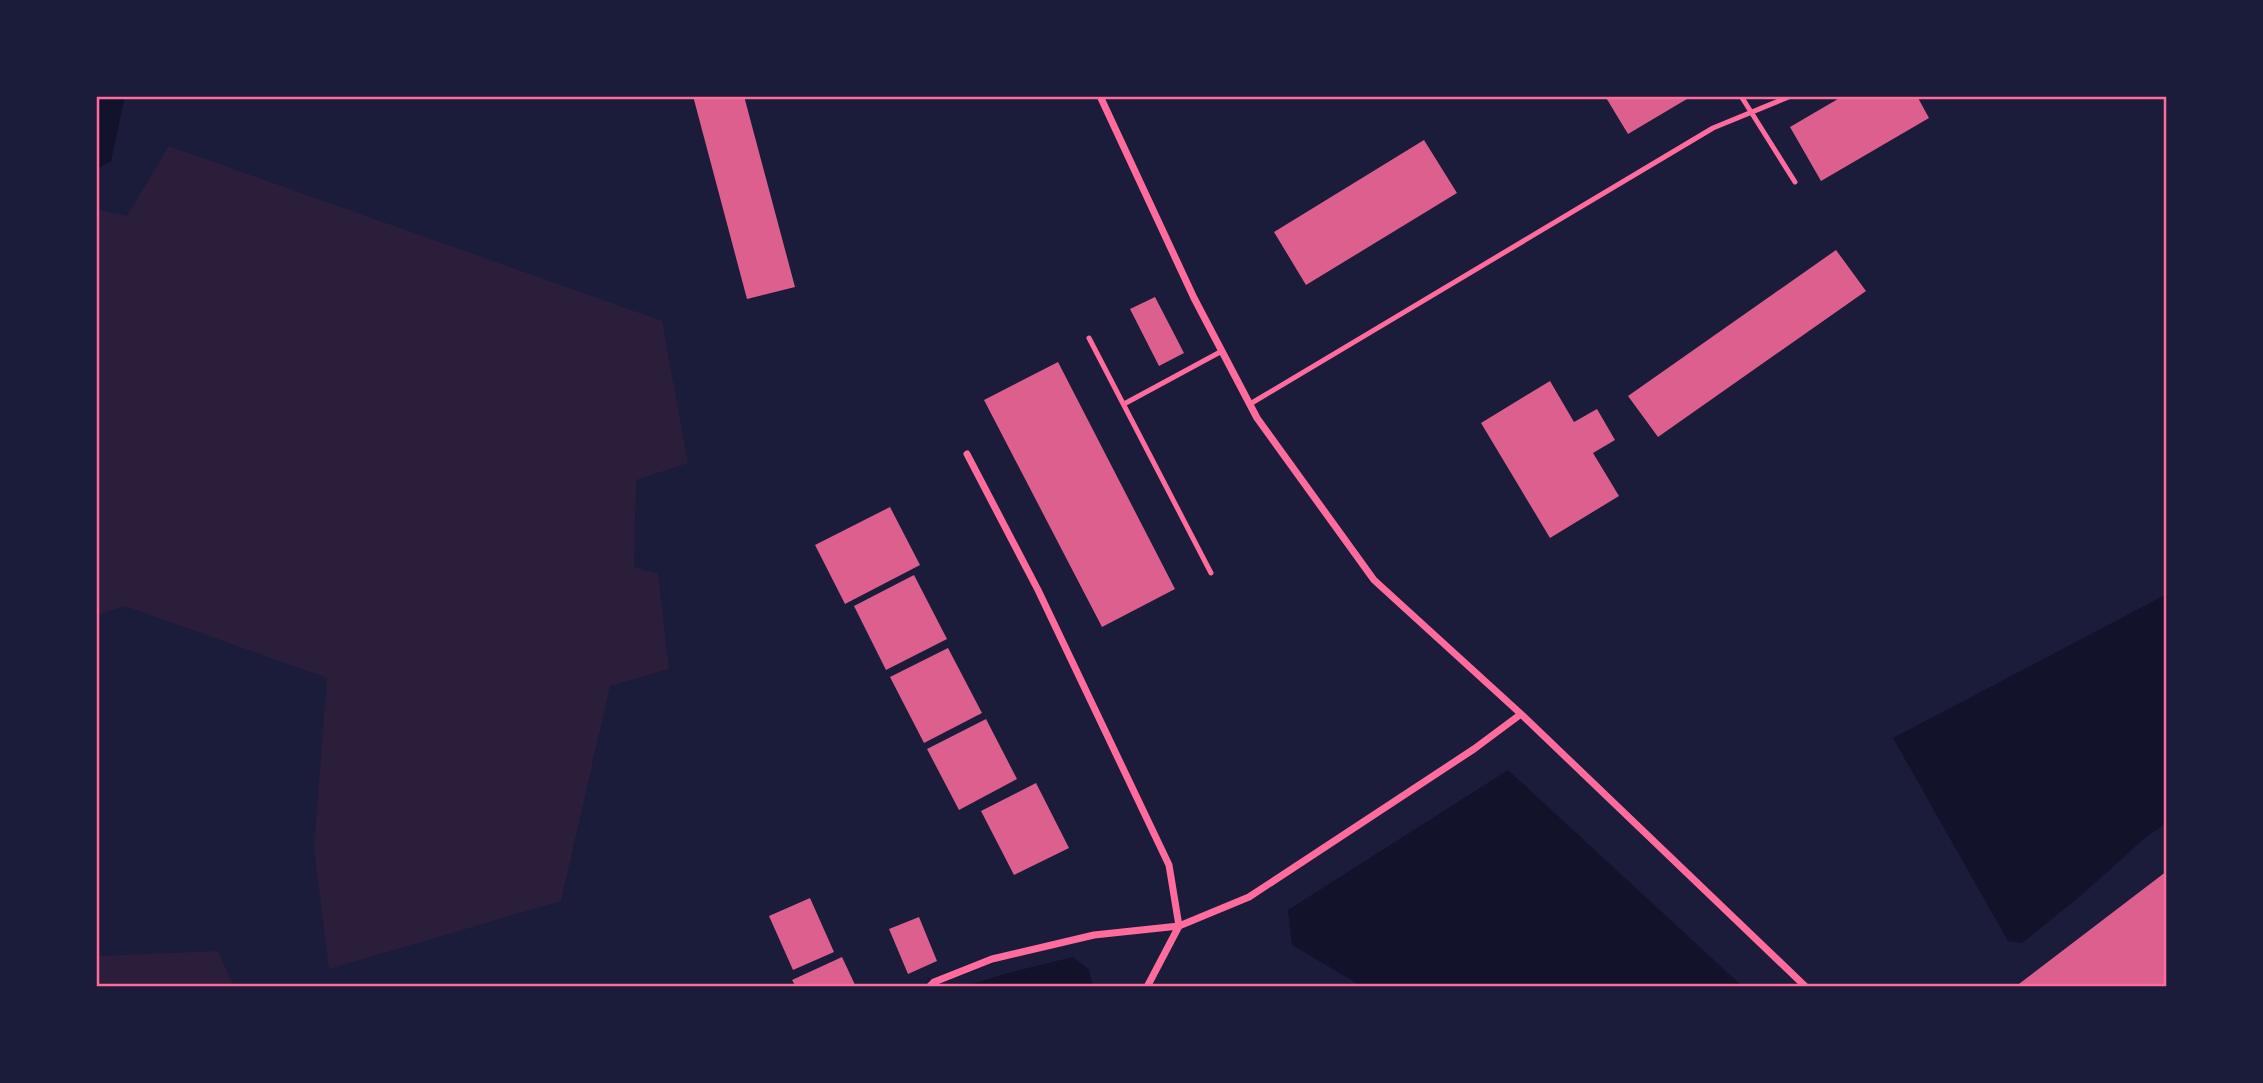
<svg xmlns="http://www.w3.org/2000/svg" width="2263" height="1083" viewBox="0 0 2263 1083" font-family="'Noto Sans',sans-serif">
  <rect width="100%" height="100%" fill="#1b1b3a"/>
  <path fill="#2a1e3b" d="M169,146L662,321L688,463L636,480L634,567L658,574L669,669L610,686L561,901L329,969L314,848L327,678L125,606L96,615V209L127,216Z
    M218,951L234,987H96V956Z"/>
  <path fill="#12122b" d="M96,96H125L111,161L96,170Z
    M2167,594V823L2147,836L2084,893L2022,943L2008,941L1893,738Z
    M1508,770L1742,986L1741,987H1363L1292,945L1288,910Z
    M1073,957L1089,970L1093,987H963L1004,974Z"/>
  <path fill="#dd5f8e" d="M693,96H744L795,287L747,299Z
    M1605,96H1692L1628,134Z
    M1843,96H1917L1929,118L1821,181L1790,127Z
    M1424,140L1457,193L1306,285L1274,232Z
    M1836,250L1866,291L1658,437L1628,396Z
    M1155,297L1184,353L1159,366L1130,309Z
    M1058,362L1175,589L1102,627L984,400Z
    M1550,381L1574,422L1597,409L1615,440L1593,453L1619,496L1550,538L1481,423Z
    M890,507L920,565L845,604L815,545Z
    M914,575L947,639L886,670L854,606Z
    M948,648L982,713L924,743L890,677Z
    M986,719L1017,779L959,810L927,749Z
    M1036,783L1069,848L1014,875L981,811Z
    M2167,871V987H2015Z
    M810,898L834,952L793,970L769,916Z
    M919,917L937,961L908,974L889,929Z
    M842,957L856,987H796L792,980Z"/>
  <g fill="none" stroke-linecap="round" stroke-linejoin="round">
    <path stroke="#ff6b9d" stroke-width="5" d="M1741,96L1795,182
      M1089,338L1211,573
      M1124,404L1222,351
      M1250,404L1713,128L1791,96"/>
    <path stroke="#ff6b9d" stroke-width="7" d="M1100,96L1194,298L1257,418L1374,580L1521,714L1806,987
      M929,987L934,982L992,959L1094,935L1179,926L1169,865L1038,590L967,454
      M1147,987L1179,926L1249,897L1474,749L1521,714"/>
  </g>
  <rect width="2263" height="1083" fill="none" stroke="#1b1b3a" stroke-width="196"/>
  <rect x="98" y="98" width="2067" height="887" fill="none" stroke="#ff6b9d" stroke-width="2.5"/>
</svg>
